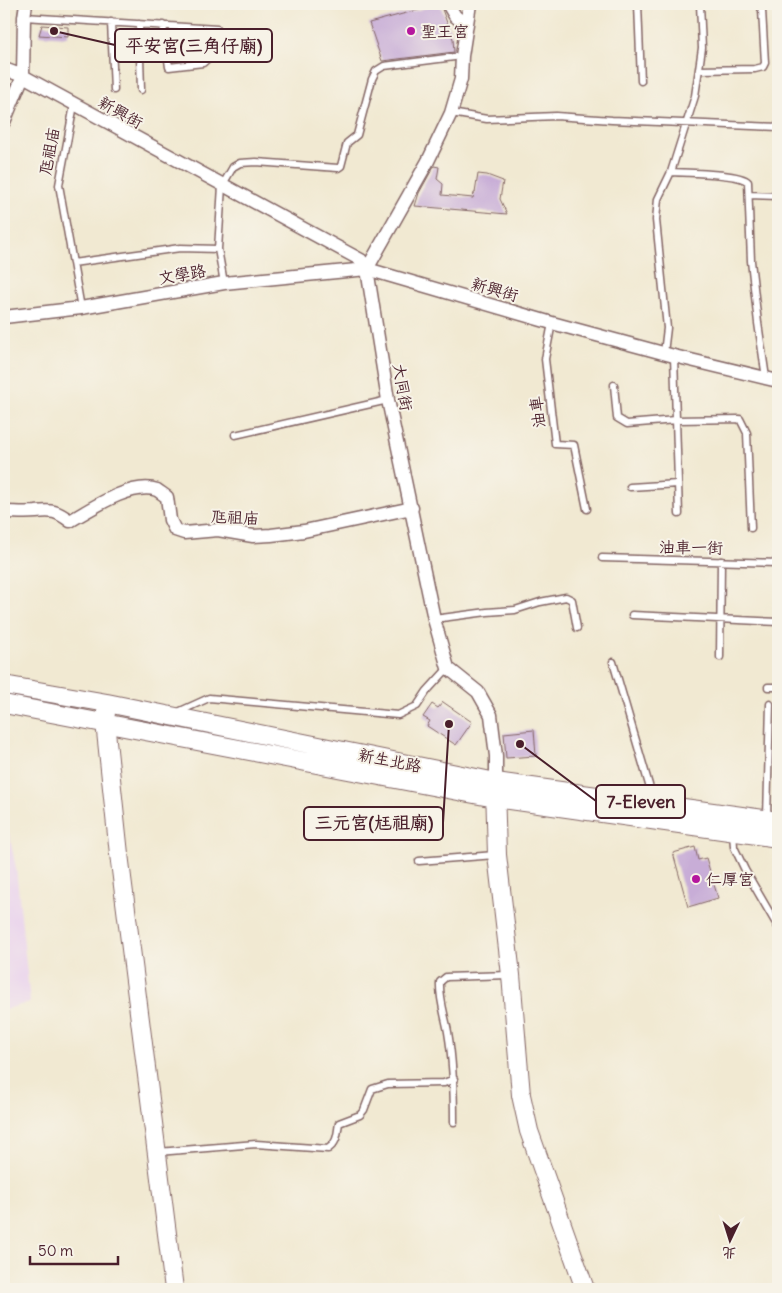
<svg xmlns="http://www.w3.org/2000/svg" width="782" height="1293" viewBox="0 0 782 1293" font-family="Delius,'LXGW WenKai TC',sans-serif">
  <rect width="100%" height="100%" fill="#f7f3e8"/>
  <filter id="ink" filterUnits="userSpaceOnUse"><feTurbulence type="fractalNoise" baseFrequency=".02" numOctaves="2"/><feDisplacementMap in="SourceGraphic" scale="10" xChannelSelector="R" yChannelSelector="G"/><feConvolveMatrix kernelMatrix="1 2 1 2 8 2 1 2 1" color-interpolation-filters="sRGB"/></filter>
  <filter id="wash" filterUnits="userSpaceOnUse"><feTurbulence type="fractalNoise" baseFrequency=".0096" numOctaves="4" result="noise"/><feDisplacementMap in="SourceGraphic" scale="20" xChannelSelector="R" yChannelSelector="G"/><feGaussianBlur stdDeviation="1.12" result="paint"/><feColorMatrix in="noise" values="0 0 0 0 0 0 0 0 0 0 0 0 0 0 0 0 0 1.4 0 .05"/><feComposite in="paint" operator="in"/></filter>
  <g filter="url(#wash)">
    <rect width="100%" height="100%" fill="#f1e9d2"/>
    <path fill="#e9d2ed" d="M4,810L16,868L30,1002L4,1010Z"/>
    <g id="blocks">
      <path fill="#c8add7" d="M440,4L453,39L454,52L382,61L369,23Z
        M42,25L68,27V37L39,35Z
        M434,166L439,167L437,179L443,184L442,195L473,198L474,193H475L478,174L487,175L503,181L500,199L507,214L415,206L419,193Z
        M443,702L472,722L456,745L427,726L430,721L423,717L432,704L438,708Z
        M534,730L536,756L506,758L504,733Z
        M695,847L698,860L706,858L718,898L688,907L673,853Z"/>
    </g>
  </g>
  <g filter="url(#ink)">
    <use href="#blocks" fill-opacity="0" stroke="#846665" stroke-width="1"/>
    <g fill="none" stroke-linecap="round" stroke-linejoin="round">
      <defs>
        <path id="lane" d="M638,4L641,81
          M24,17L217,29L216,51L203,63L169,67L163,25
          M111,22L114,90
          M139,24L141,90
          M699,70L755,69L763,67L765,63L762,10L758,4
          M74,105L59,185L81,308
          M451,113L487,119L556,116L612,120L778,127
          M671,172C685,173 740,173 748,182L751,261L758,323L766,378
          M749,195L778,196
          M73,263L180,248L218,249
          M224,283L218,249L222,186L233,167L240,163L256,162L338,168L341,166L347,143L357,135L372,79L376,71L384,66L462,56
          M552,323L545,359L555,444L574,445L587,509
          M664,353L667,328L656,220L658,199L671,172L695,96L702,48L700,4
          M674,356L679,514
          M614,385L617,418L627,424L676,420L740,419L747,433L751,528
          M235,435L388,400
          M630,487L678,484
          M602,558L778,563
          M632,615L778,622
          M434,619L487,612L515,610L540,602L566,597L572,600L577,628
          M720,657L721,561
          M613,662L654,802
          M768,687H778
          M176,713L209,698L398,715L417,706L427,691L448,668
          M767,818L770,704
          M733,832L734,847L745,870L778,927
          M419,861L495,855
          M454,1122C454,1091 453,1062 448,1032C445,1015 439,999 440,982L446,977L509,975
          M158,1152L256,1144L328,1149C338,1142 337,1134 339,1123L360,1115L364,1110L372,1089L388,1084L444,1083L454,1079"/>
        <path id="street" d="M448,4L455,16L466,25
          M470,4L462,56L461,79L451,113L428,161L367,269L388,400L434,619L448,668L478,692L491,715L496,756V782
          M4,69L23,76L361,260L367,269L552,323L674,356L778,381
          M4,122L23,76L24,17L26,4
          M4,317L81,308L224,283L367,269
          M4,512C14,512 26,513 36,512C52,510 57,511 70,521C91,509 132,481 157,490C160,492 164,495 167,497L170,520L175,530L184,533L218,530L253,536L271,535L304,531L412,508"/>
        <path id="secondary" d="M4,685L107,703L496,782L778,821
          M4,704L495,798L778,838
          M106,712L105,722L119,854L174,1289
          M495,787L497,855L511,975L521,1095L529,1131L585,1289"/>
      </defs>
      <use href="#lane" stroke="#846665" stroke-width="9"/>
      <use href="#street" stroke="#846665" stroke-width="15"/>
      <use href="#secondary" stroke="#846665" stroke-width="20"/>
      <use href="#lane" stroke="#fff" stroke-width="6"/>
      <use href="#street" stroke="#fff" stroke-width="12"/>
      <use href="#secondary" stroke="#fff" stroke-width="18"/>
    </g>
  </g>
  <g fill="#b5179e" stroke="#f7f3e8" stroke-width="2">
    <circle cx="411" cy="31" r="5"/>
    <circle cx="696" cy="879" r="5"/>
  </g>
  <g text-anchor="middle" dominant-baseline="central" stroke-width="4" stroke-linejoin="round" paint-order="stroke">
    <g font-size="16" fill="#4a1f2b" stroke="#f7f3e8" text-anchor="start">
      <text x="421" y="31">聖王宮</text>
      <text x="706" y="879">仁厚宮</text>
    </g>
    <g font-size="16" fill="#4a1f2b" stroke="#f7f3e8">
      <text transform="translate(121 112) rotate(29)">新興街</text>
      <text transform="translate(49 151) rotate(-79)">尫祖庙</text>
      <text transform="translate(182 274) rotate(-10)">文學路</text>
      <text transform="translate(495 289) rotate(16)">新興街</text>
      <text transform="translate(403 387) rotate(80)">大同街</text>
      <text transform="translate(537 412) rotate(-97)">油車</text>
      <text transform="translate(235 517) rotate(3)">尫祖庙</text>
      <text transform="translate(691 547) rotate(1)">油車一街</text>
      <text transform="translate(390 760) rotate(11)">新生北路</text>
    </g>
  </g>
  <path fill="none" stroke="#4a1f2b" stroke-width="2" d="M54 31L115 45M520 744L596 801M449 724L443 823"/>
  <g fill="#4a1f2b" stroke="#f7f3e8" stroke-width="2">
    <circle cx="54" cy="31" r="5"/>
    <circle cx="520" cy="744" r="5"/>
    <circle cx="449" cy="724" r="5"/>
  </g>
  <g fill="#f7f3e8" stroke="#4a1f2b" stroke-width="2">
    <rect x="115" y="29" width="157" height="33" rx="5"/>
    <rect x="596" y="785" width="89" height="33" rx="5"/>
    <rect x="304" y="807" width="139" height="33" rx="5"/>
  </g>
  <g font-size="18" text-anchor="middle" font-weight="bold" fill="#4a1f2b">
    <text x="194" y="52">平安宮(三角仔廟)</text>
    <text x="641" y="808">7-Eleven</text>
    <text x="374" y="829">三元宮(尪祖廟)</text>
  </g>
  <rect width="782" height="1293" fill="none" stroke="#f7f3e8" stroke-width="20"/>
  <g transform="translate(730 1240) rotate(184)" stroke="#f7f3e8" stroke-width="4" paint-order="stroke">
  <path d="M0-4L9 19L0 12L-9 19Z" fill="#4a1f2b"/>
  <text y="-8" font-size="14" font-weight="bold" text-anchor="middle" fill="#4a1f2b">北</text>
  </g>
  <path d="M30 1256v8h88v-8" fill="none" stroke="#4a1f2b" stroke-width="2.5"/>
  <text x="38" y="1256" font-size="15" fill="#4a1f2b" stroke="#f7f3e8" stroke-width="4" paint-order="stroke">50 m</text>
</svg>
